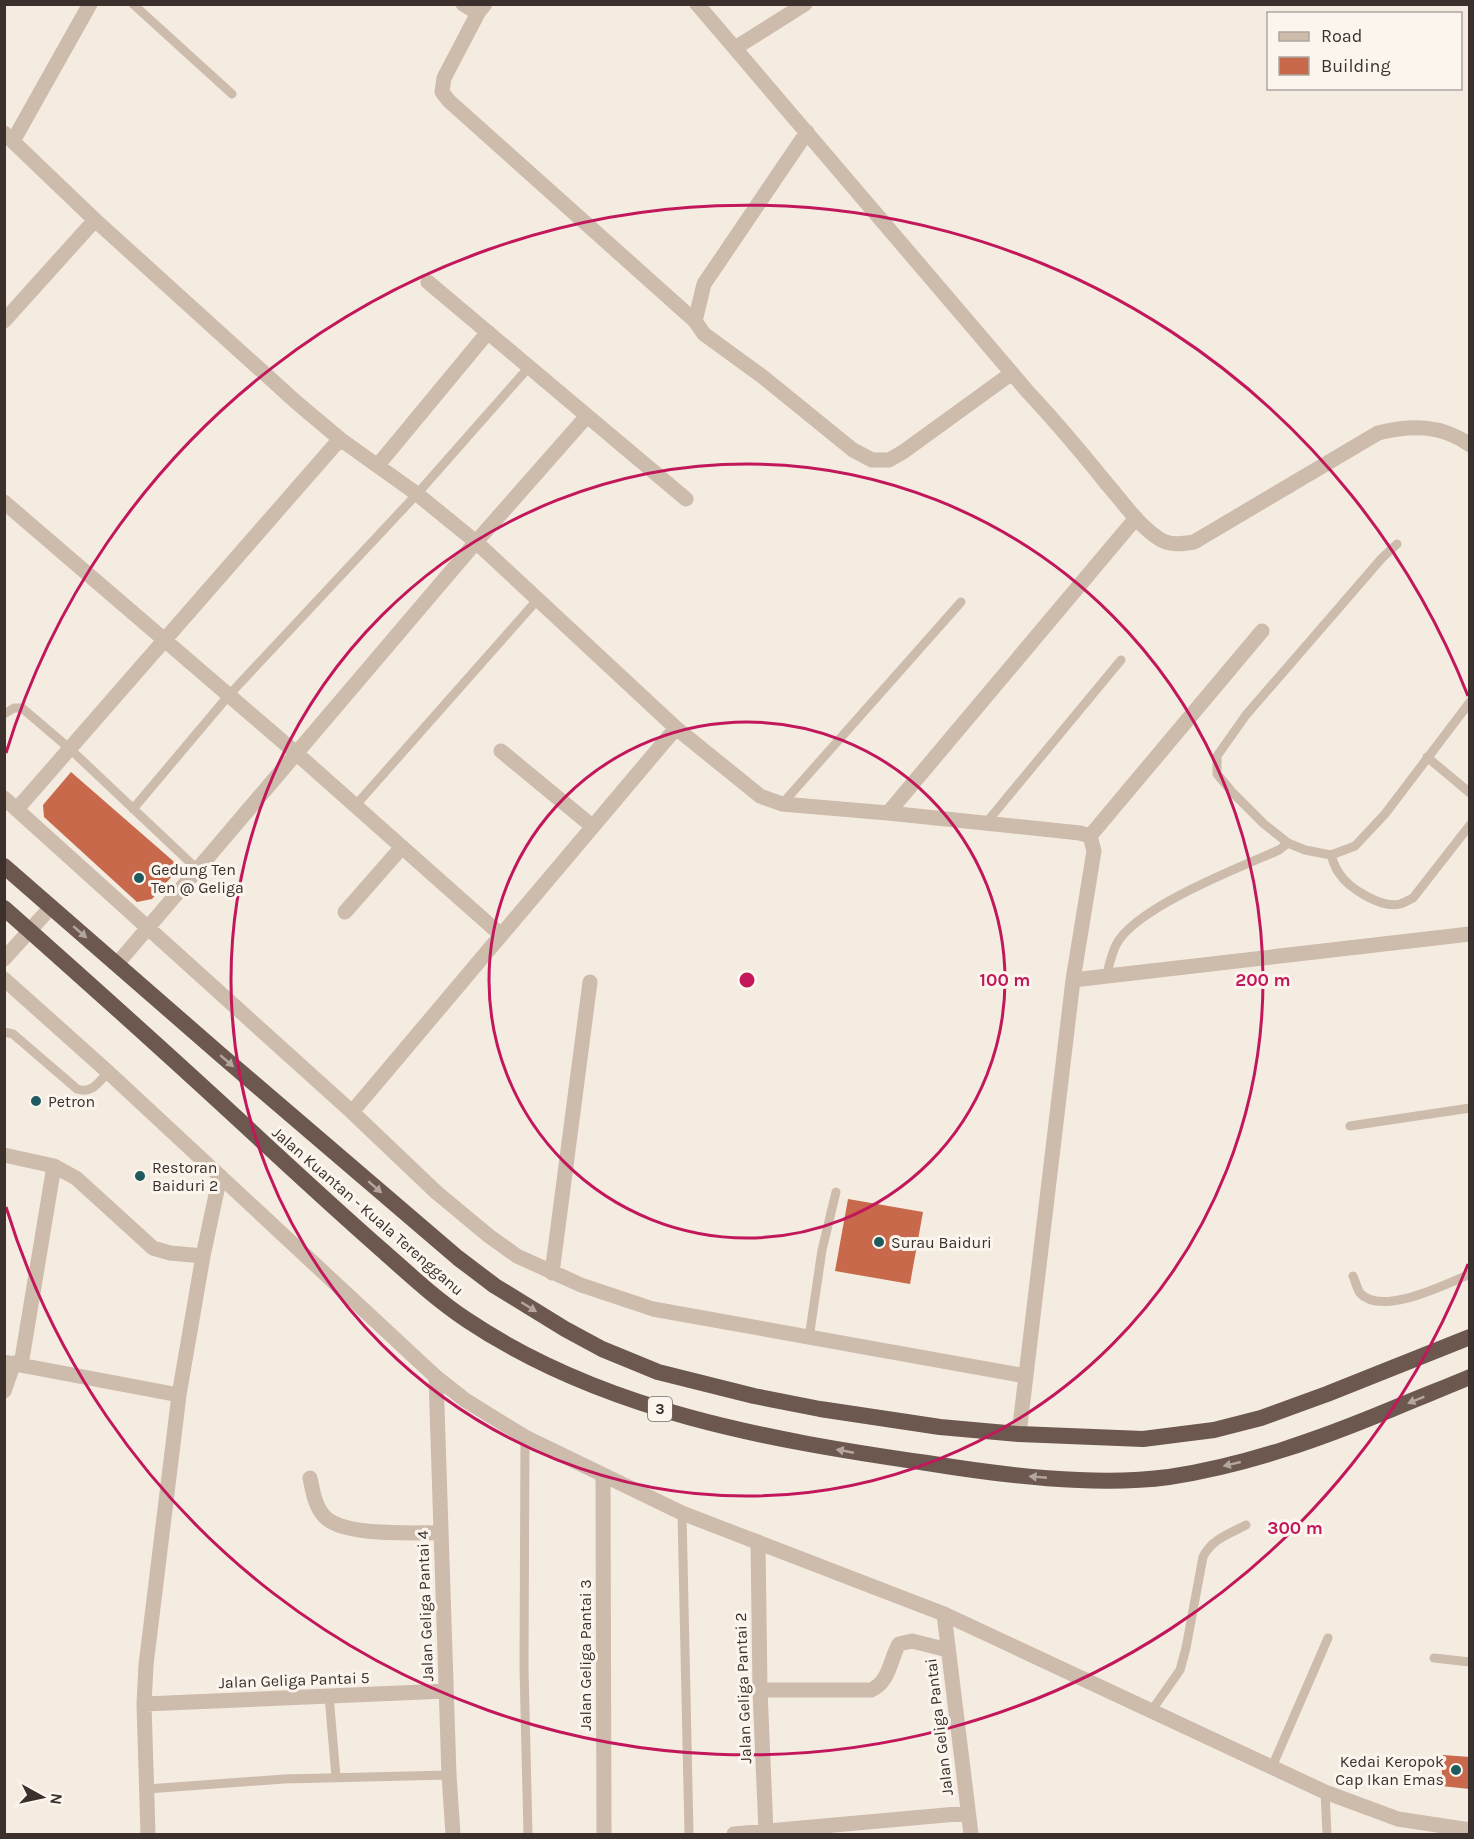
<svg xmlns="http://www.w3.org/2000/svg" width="1474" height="1839" viewBox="0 0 1474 1839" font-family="Karla,sans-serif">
  <rect width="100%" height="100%" fill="#f4ebe1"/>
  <path fill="#c8694b" d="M71,772L180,867L152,899L137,902L44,817L43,805Z
    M848,1199L923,1212L910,1284L835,1271Z
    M1443,1755L1470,1757V1789L1441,1786Z"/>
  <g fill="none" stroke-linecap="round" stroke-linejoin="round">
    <path stroke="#cdbbac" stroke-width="9" d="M133,4L232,94
      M1397,544L1382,558L1246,715L1217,756V774L1232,792L1264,824L1288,843L1305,850L1331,855L1355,846L1385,814L1470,702
      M4,714L14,708H22L69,748L197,869
      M1427,757L1470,793
      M782,804L961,602
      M355,806L538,599
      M133,809L229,695L417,494L529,367
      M986,823L1121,660
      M1331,855C1333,861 1335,868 1339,873C1348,888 1382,909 1400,904C1404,903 1409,900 1413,898L1470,825
      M1106,977C1109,967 1111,955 1116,945C1134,908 1240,867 1279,850L1288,843
      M4,1032L13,1034L77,1089C92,1094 99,1082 108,1072
      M1350,1126L1470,1108
      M1353,1276C1355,1280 1357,1289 1360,1293C1381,1317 1446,1284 1470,1274
      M809,1338L822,1250L836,1192
      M525,1437L524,1668L528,1834
      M682,1513L689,1834
      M1434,1658L1470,1662
      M329,1696L336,1777
      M1152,1710L1180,1670L1186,1648L1203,1557C1212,1539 1229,1534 1246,1525
      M1272,1767L1328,1638
      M147,1789L284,1779L449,1775
      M1325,1792L1327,1834"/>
    <path stroke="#cdbbac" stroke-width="15" d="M463,4L478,13
      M485,4L478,13L444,78L442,92L449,101L695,321
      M697,4L1028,392C1056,422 1082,453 1107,484C1123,502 1138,525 1158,538C1169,546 1182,544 1194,542L1378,433C1411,425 1441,424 1470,445
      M735,48L805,4
      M807,132L704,284L695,321L704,334L763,377L853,450L872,460H889L903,452L1012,373
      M4,133L95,220L296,402L340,439L417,494L476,542L676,728L760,796L782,804L888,813L1080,833L1090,836L1094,851L1073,980L1019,1434
      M13,141L90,4
      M428,282L686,499
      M4,321L95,220
      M378,465L488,332
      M4,502L296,753L501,935
      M501,751L592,826
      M4,798L352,1112L436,1192L489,1236L517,1256L581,1285L653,1309L1026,1376
      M17,809L340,439
      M888,813L1136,518
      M1090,836L1262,631
      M345,912L402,847
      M117,964L476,542L587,416
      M1073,980L1470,934
      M352,1112L676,728
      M4,1155L54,1166L76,1178L153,1248L170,1253L203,1256
      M552,1273L590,982
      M4,1362L179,1395
      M21,1365L54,1166
      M436,1377L449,1775L453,1834
      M4,1391L14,1363
      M603,1476L604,1834
      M310,1478C313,1492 315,1507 325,1517C345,1537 412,1532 441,1533
      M758,1542L760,1690L766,1832
      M944,1614L971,1834
      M760,1690H871C890,1682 890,1659 899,1644L912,1641L948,1650
      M144,1704L446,1691
      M148,1834L144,1704L146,1665L179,1395L203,1256L220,1176
      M734,1834L968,1813"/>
    <path stroke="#cdbbac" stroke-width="15" d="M4,959L51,907
      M4,979L108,1072L436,1377L465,1400L525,1437L682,1513L944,1614L1325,1792L1398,1819L1470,1830"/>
    <path stroke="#6c584f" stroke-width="16" d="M4,866L222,1056L458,1258L495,1286L565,1329L602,1349L658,1372L754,1396L820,1409L940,1427L1019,1434L1143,1439L1214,1430L1261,1418L1327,1394L1470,1337
      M4,908C92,986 179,1064 265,1144C304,1180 343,1216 383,1251C410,1275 437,1300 467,1320C603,1411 768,1440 927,1463C1001,1475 1094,1487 1169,1477C1247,1465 1320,1439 1392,1409C1418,1398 1444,1388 1470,1377"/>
  </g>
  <defs><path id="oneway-solid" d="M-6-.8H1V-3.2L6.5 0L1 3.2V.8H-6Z" transform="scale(1.5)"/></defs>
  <g fill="#b4a69e">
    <use href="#oneway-solid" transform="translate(80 932) rotate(41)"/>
    <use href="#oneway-solid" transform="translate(227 1061) rotate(41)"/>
    <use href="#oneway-solid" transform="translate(375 1187) rotate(41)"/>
    <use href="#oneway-solid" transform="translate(529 1307) rotate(32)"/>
    <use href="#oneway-solid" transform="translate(1416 1400) rotate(158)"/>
    <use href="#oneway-solid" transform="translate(845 1451) rotate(-169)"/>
    <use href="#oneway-solid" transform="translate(1232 1464) rotate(167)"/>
    <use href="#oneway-solid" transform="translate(1038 1477) rotate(-175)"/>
  </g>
  <g fill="none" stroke="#c2185b" stroke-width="3">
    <circle cx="747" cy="980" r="258"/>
    <circle cx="747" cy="980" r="516"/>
    <path d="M1468 1264A775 775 0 0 1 6 1207M6 753A775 775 0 0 1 1468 696"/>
  </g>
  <g fill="#1f5a5e" stroke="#fbf5ee" stroke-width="2">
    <circle cx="139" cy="878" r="6"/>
    <circle cx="36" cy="1101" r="6"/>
    <circle cx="140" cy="1176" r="6"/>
    <circle cx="879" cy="1242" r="6"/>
    <circle cx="1456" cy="1770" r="6"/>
  </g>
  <g text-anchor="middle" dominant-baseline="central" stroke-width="6" stroke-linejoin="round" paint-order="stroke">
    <rect fill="#fbf5ee" stroke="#756b66" stroke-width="1.5" x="648" y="1397" width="24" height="24" rx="4.5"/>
    <g font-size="15" font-weight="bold" fill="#3b302b">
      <text x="660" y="1409">3</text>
    </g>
    <g font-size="16" fill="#3b302b" stroke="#fbf5ee" text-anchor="start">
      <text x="151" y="869">Gedung Ten<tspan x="151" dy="18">Ten @ Geliga</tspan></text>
      <text x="48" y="1101">Petron</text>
      <text x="152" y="1167">Restoran<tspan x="152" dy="18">Baiduri 2</tspan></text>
      <text x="891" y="1242">Surau Baiduri</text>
      <text x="1444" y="1761" text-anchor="end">Kedai Keropok<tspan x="1444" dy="18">Cap Ikan Emas</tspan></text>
    </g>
    <g font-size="16" fill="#3b302b" stroke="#fbf5ee">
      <text transform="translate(368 1211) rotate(41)">Jalan Kuantan - Kuala Terengganu</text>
      <text transform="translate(425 1606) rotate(-92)">Jalan Geliga Pantai 4</text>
      <text transform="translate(585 1655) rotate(-90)">Jalan Geliga Pantai 3</text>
      <text transform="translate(294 1680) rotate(-2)">Jalan Geliga Pantai 5</text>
      <text transform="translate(743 1688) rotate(-92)">Jalan Geliga Pantai 2</text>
      <text transform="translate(939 1727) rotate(-97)">Jalan Geliga Pantai</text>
    </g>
  </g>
  <circle cx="747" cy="980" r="9" fill="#c2185b" stroke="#fbf5ee" stroke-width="3"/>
  <g font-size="18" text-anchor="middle" font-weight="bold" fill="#c2185b" stroke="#fbf5ee" stroke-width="6" stroke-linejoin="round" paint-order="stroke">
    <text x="1005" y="986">100 m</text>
    <text x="1263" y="986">200 m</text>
    <text x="1295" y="1534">300 m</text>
  </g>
  <rect width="1474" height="1839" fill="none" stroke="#3b302b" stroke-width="12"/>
  <rect x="1267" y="12" width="195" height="78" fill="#fbf5ee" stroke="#aea6a0" stroke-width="1.5"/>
  <rect x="1279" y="32" width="30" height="9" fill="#cdbbac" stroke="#aea6a0" stroke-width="1.5"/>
  <text x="1321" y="42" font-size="18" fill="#3b302b">Road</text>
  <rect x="1279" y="57" width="30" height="18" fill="#c8694b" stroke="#aea6a0" stroke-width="1.5"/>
  <text x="1321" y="72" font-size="18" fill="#3b302b">Building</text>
  <g transform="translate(42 1797) rotate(98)" stroke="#fbf5ee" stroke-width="4.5" paint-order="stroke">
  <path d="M0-4.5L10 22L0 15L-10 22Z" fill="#3b302b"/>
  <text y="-9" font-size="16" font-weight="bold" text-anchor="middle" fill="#3b302b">N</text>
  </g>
</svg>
